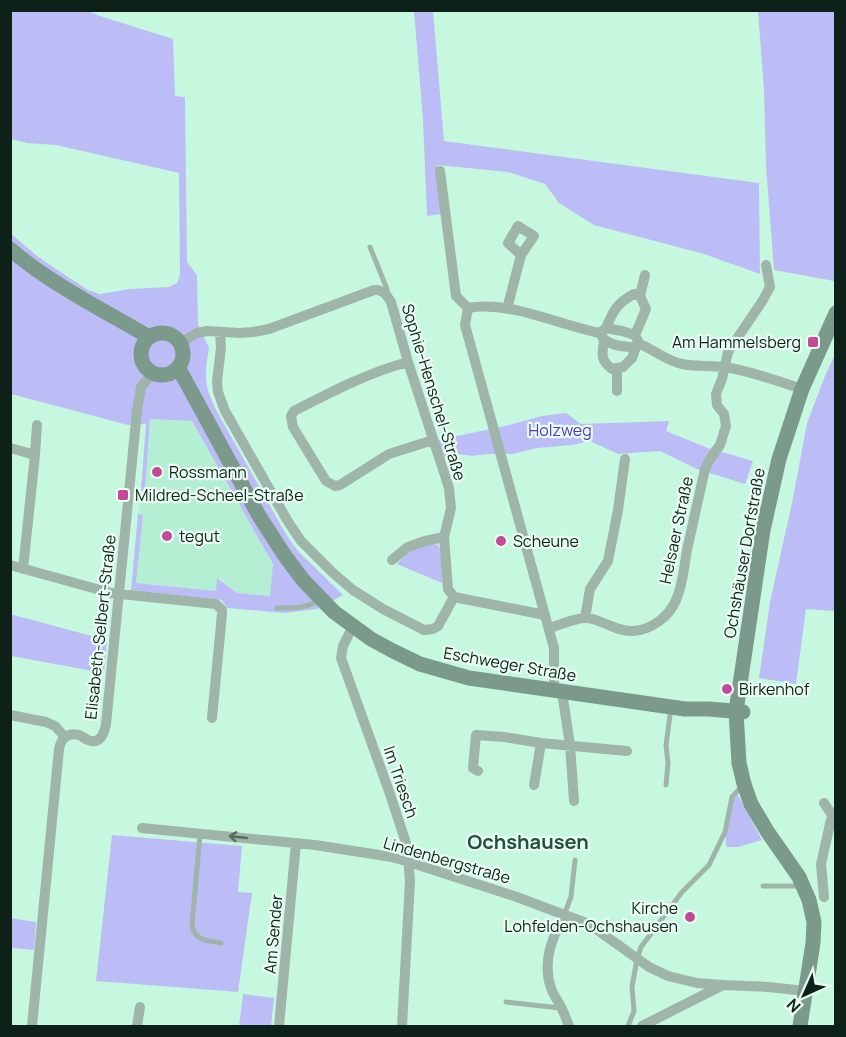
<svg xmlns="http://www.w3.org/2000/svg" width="846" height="1037" viewBox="0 0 846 1037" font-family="Manrope,sans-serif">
  <rect width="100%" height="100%" fill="#c6f8e0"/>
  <path fill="#b5efd3" d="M150,419L192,421L273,564L271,596L237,593L218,578L216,591L136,583L142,515L138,514L141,490H145Z"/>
  <path fill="#bcbdf6" d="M11,11H88L100,16L173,39L175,96L185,97L187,262L197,275L198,324L209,348L206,367V380L208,391L215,408L287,536L298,551L343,595L317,609L284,613L227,608L222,600L131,590L138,514L143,515L136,583L216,591L217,578L237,593L270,596L273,564L192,421L150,419L145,491L141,490L146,424L128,425L11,394L10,233L37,256L56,269L88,290L100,294L130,289L169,287L177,283L180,275L179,173L56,145L27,143L11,139Z
    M414,11H433L444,141L759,183L760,274L704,254L594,225L559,203L545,184L508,172L437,165L441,214L427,216L423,120Z
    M758,11H835L836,277L834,281L774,270L766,166L764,90Z
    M835,354V611L806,609L796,684L759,678L770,602L792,503L807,423L825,376Z
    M566,413L581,424L669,421L666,431L708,448L753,461L745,484L697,469L660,451L618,454L590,441L572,445L537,448L513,454H487L472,456L458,454L444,457L438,440L505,426L542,416Z
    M432,543L438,545L443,556L442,583L397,564L411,550Z
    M10,614L107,640L104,673L11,656Z
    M738,795L762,840L738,847H727C723,838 728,813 732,803C734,798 735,798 738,795Z
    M112,835L242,846L238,892L252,893L238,992L96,981Z
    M10,918L36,922L34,950L11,948Z
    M243,994L274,998L271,1026H239Z"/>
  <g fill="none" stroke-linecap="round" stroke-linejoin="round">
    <path stroke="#a0b5aa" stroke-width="5" d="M370,247L387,289
      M277,608C292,608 306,609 318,600
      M666,785L668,763L666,745L671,708
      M200,834L192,925C195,942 207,940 221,943
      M763,886H799
      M564,915L571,897L575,860
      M506,1002L560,1008
      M628,1026L634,1011L632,987L637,959L641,947L682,892L709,865L725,832L732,797L743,785"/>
    <path stroke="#a0b5aa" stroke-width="10" d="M440,171L456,296L468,308L465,325L554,648V691
      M640,296L645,275
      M468,308C509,300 559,325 600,333C605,346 623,347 636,347L640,344C654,350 667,361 682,364C696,367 711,365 725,367C751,371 777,381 802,389
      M507,309L521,255L534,236L518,226L508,243L521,255
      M606,328C613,311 617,303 634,294L640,296L646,309L635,335
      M602,331L606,328L622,331L635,335L638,341
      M220,332L221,348L217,381L218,392L225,411L287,520L301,541L333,573L353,590L383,609L424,630L433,629L438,626L454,597
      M604,341C602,354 600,360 612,369L623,367L632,358L636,347
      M180,343L197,333L207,331L240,333L253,332L269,329L374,290H378L385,293L391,302L408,362L449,488L451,508L444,537L448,589L454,597L545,615
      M408,362C367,373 331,392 294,411L291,416L293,427L326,481L335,486L340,485L389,454L433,440
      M617,391V369
      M10,448L35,455L23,569
      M35,455L37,425
      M392,560L408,547L425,541L444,537
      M10,565L111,593L216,604L222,610V614L212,718
      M585,618L590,589L608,561L618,510L625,459
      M353,626L343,646L341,658L390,794L407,846L410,881L402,1026
      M549,628C558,626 575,618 585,618C598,617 615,632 633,631C651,630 669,617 676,600C683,585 684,567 687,550C693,523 699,496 705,469L710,459L720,445L726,426L724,414L717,405L716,394L722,379L728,352L763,300L770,287L766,265
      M562,692L570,745L574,801
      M10,715L46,722L55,726L65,737
      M478,771L473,768L476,735L504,737L541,743L627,751
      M534,785L541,743
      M142,828L315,845L392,857L409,862L514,896L589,924L649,967L668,976L697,983L723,985
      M824,897L821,864L832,815L824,803
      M564,915C552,938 542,962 551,988C553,995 559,1002 562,1009C565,1015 567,1021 569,1026
      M32,1026L59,749C61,739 67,732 79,735C82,736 85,739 88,740C100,745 104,734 106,724L137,411L141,387L153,373
      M137,1026L140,1007
      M279,1026L296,843
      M642,1026L723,985L768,987L806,991"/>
    <path stroke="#7b9a8b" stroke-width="15" d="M10,249C49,283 105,311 149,337
      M141 354a21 21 0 1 1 42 0a21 21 0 1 1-42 0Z
      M178,367L258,514L285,556L303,580L334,612L371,639L393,651L420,664L469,678L685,709H709L743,712
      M800,1026L813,943L814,922L809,900L799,877L767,831L751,804L744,784L739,763L736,711L763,530L779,459L802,389L836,313"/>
  </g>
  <defs><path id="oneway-shaft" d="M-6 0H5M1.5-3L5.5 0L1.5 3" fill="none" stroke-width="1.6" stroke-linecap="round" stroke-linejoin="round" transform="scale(1.5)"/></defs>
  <use stroke="#566b61" href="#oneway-shaft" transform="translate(238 837) rotate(-174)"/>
  <g fill="#c54999" stroke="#eafdf3" stroke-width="2">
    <rect x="807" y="336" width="12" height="12" rx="3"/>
    <circle cx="157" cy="472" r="6"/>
    <rect x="117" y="489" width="12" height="12" rx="3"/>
    <circle cx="167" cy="536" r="6"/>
    <circle cx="501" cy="541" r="6"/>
    <circle cx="727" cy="689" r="6"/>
    <circle cx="690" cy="917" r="6"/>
  </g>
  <g text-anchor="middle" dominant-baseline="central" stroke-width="4.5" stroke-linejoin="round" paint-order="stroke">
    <g font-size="16" fill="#0d2118" stroke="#eafdf3" text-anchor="start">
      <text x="801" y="342" text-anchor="end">Am Hammelsberg</text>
      <text x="169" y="472">Rossmann</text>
      <text x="135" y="495">Mildred-Scheel-Straße</text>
      <text x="179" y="536">tegut</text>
      <text x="513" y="541">Scheune</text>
      <text x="739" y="689">Birkenhof</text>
      <text x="678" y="908" text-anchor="end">Kirche<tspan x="678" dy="18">Lohfelden-Ochshausen</tspan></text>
    </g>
    <g font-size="16" fill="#0d2118" stroke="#eafdf3">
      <text transform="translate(434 392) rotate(73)">Sophie-Henschel-Straße</text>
      <text transform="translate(676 530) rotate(-78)">Helsaer Straße</text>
      <text transform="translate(744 553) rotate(-80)">Ochshäuser Dorfstraße</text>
      <text transform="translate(100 627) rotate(-84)">Elisabeth-Selbert-Straße</text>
      <text transform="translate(510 664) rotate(10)">Eschweger Straße</text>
      <text transform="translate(401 782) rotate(71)">Im Triesch</text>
      <text transform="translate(447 860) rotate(16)">Lindenbergstraße</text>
      <text transform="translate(273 934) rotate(-85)">Am Sender</text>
    </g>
    <g font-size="16" fill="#5238bf" stroke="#eafdf3">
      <text x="560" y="430">Holzweg</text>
    </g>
    <g font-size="20" font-weight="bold" fill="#21503d" stroke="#eafdf3">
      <text x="528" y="841">Ochshausen</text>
    </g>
  </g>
  <rect width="846" height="1037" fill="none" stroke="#0d2118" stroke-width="24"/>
  <g transform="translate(804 995) rotate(225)" stroke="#eafdf3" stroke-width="4.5" paint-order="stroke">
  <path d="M0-4.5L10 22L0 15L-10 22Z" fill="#0d2118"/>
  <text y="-9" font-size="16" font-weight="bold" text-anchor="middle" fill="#0d2118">N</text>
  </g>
</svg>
